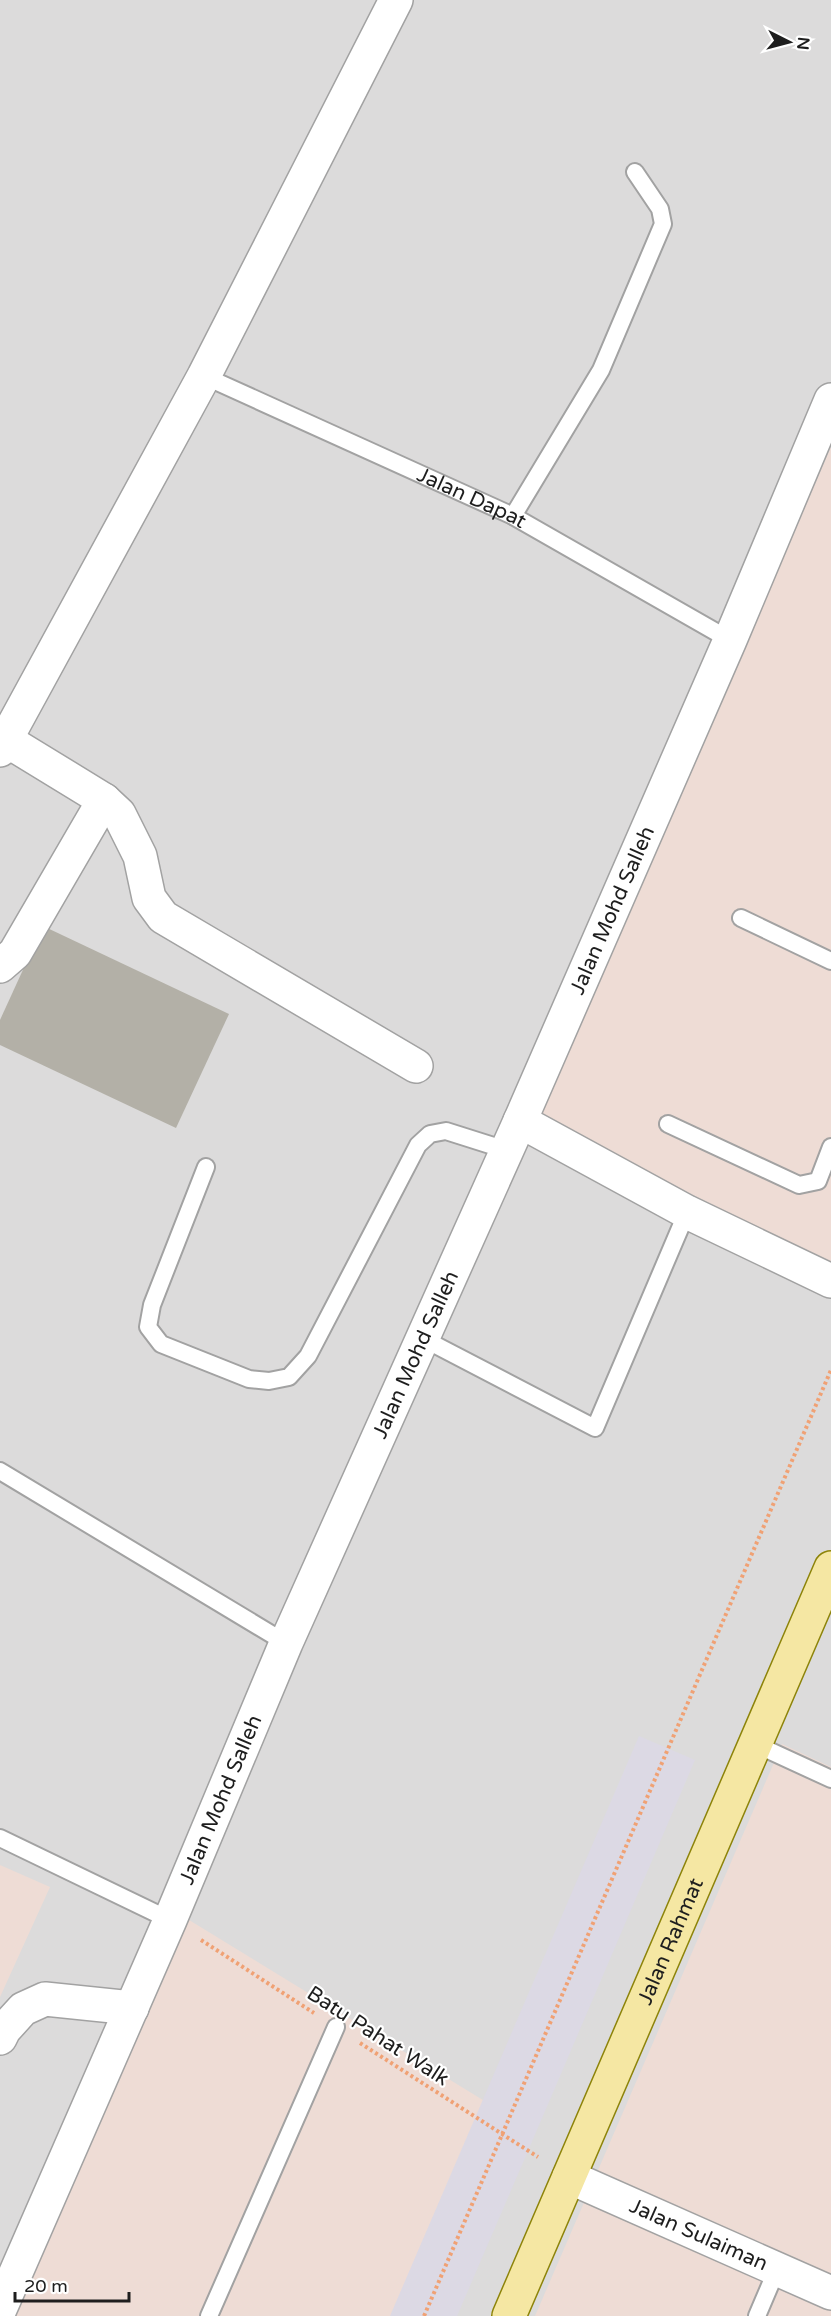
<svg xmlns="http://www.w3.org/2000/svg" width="831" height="2316" viewBox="0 0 831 2316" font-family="'Varela Round',sans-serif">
  <rect width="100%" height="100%" fill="#eeede5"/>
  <path fill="#dcdbdb" d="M0,0H831V2316H0Z"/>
  <path fill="#eedcd5" d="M831,447V1266L539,1116Z
    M782,1744L831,1767V2316H535Z
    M0,1865L50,1887L0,1997Z
    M163,1904L491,2105L401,2316H0Z"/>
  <path fill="#dcd9e4" d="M639,1736L695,1760L528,2151L457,2316H390Z"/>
  <path fill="#b3b0a7" d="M43,926L229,1014L176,1128L0,1045V1020Z"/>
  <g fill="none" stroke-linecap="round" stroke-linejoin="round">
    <defs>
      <g id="lane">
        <path id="s1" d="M204,376L513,516L730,640"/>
        <path d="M513,516L601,370L663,224L660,209L635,172"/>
        <path d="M741,918L831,961"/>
        <path d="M668,1124L799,1185L818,1181L831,1147"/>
        <path d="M206,1167L152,1305L148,1327L161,1344L249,1379L269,1381L289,1377L308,1356L418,1145L430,1134L446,1131L506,1150"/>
        <path d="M422,1338L595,1428L687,1212"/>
        <path d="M0,1471L286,1643"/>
        <path d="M755,1744L831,1779"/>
        <path d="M0,1838L170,1920"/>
        <path d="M209,2316L336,2027"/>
        <path d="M757,2316L777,2269"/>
      </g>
      <g id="street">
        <path d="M6,740L104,800L119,814L140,856L149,898L163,917L416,1066"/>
        <path d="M0,750L204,376L396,0"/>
        <path d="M0,966L15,953L104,800"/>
        <path d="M520,1121L687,1212L831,1281"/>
        <path d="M0,2038L4,2030L23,2009L45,1999L132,2008"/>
        <path id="s2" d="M569,2177L831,2293"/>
        <path id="s3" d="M0,2309L170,1920L286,1643L520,1121L730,640L831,400"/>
      </g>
      <g id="primary">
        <path id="s4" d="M509,2316L831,1568"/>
      </g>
    </defs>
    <use href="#lane" stroke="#a2a2a2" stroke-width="20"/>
    <use href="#street" stroke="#a2a2a2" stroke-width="36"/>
    <use href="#primary" stroke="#8d840a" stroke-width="36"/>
    <path stroke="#f0a174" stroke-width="4" stroke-dasharray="3 3" stroke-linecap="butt" d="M201,1940L314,2013
      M360,2043L538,2157
      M424,2316L831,1370"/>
    <use href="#lane" stroke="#fff" stroke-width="16"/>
    <use href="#street" stroke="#fff" stroke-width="33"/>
    <use href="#primary" stroke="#f5e7a3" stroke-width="33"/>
  </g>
  <g text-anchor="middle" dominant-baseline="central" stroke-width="4.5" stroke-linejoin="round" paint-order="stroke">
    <g font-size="21" fill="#1e1e1e" stroke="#fff">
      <text stroke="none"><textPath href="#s1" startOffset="294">Jalan Dapat</textPath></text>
      <text stroke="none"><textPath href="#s3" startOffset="1527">Jalan Mohd Salleh</textPath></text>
      <text stroke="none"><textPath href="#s3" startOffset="1041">Jalan Mohd Salleh</textPath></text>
      <text stroke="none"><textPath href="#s3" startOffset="555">Jalan Mohd Salleh</textPath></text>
      <text stroke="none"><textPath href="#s4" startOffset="408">Jalan Rahmat</textPath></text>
      <text transform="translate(378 2036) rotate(33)">Batu Pahat Walk</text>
      <text stroke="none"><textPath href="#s2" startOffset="142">Jalan Sulaiman</textPath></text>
    </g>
  </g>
  <g transform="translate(789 42) rotate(96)" stroke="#ffffff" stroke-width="4.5" paint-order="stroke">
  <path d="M0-4.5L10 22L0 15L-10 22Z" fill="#1e1e1e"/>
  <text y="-9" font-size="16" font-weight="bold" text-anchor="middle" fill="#1e1e1e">N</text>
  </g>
  <path d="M15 2292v9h114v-9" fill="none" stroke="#1e1e1e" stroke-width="3"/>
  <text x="24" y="2292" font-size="18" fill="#1e1e1e" stroke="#ffffff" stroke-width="4.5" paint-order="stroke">20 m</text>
</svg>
